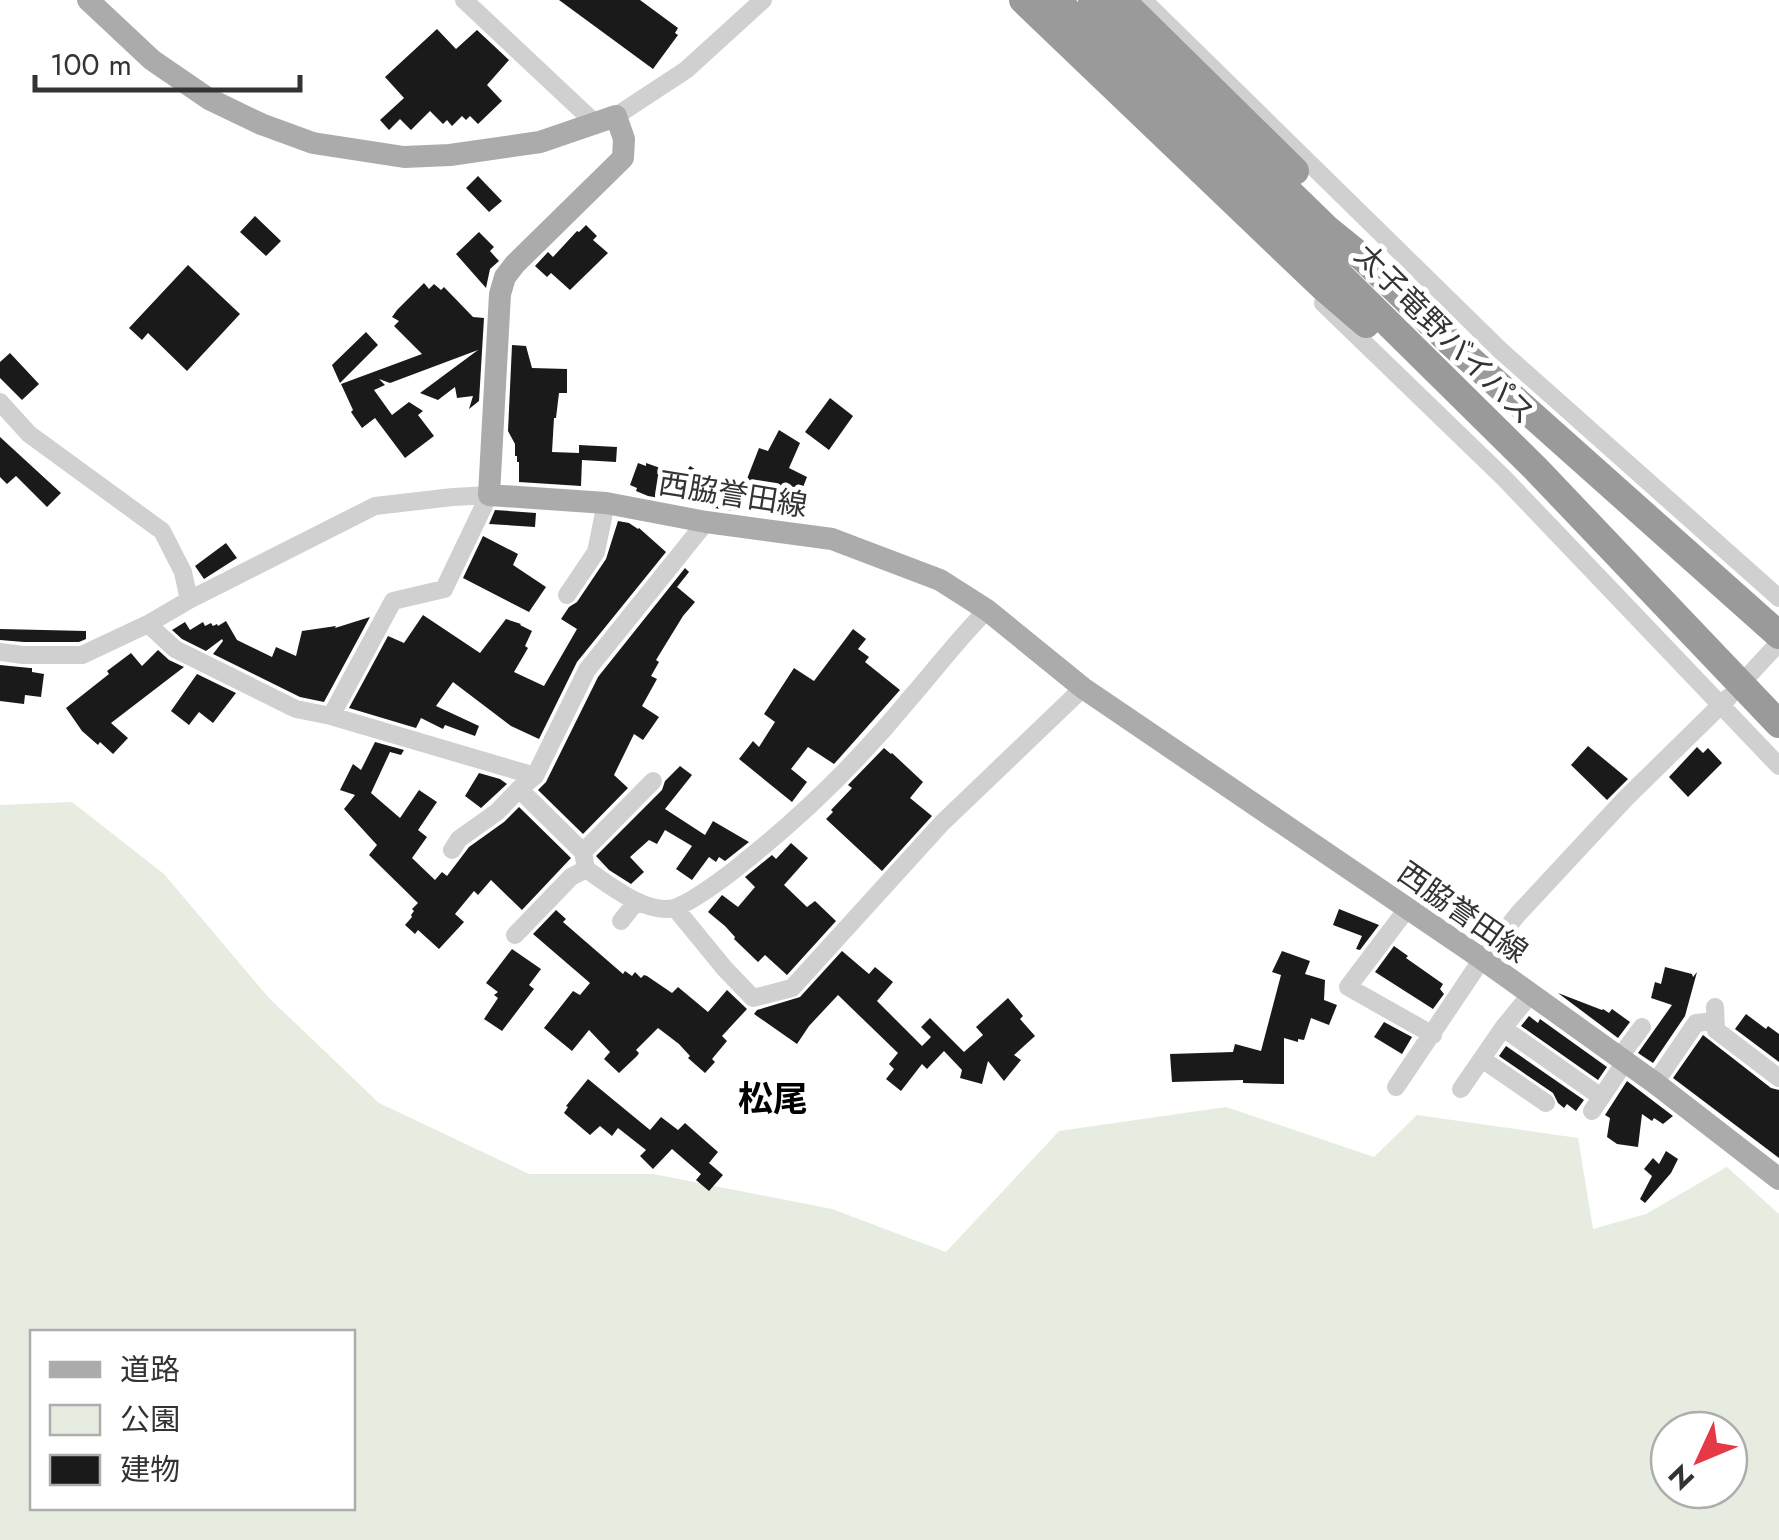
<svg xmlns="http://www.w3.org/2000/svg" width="1779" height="1540" viewBox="0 0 1779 1540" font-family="Jost,'Noto Sans JP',sans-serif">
  <rect width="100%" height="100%" fill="#fff"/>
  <path fill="#e6ecdf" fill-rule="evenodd" d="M72,802L164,874L269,998L379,1103L529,1174H653L832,1209L946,1252L1059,1131L1226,1107L1374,1157L1417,1115L1578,1138L1593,1229L1646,1214L1727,1167L1779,1214V1540H0V805ZM32,1332H352V1508H32ZM1669,1430H1729V1490H1669Z"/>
  <path fill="#1a1a1a" d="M559,0H640L678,28L675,33L678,35L653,69Z
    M437,29L456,49L477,30L509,60L487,85L502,101L478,124L470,116L466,120L462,116L452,126L447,120L443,124L430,111L411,130L400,119L389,130L380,120L404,98L385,77Z
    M478,176L502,201L489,212L466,188Z
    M255,216L281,241L266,256L240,232Z
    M586,225L597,236L593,240L608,253L570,290L551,273L547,277L535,266L548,252L553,257L577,231L579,232Z
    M479,232L494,247L490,251L499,261L490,269L486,288L456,254Z
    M188,265L240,314L187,371L148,333L142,340L129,328Z
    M424,283L429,289L434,284L441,290L444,287L473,317L484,318L479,401L469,409L473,396L457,398L455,387L438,400L420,393L478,350L390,383L379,379L385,385L374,390L392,415L409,402L423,411L418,415L434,436L405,458L375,418L362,428L351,412L353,410L341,384L422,354L394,326L399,321L392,317L397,310Z
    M366,332L378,345L340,383L332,365Z
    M512,345L526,346L532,368L567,369V393H559L556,418H554L552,452L579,453V445L617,447L616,462L582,460L581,486L519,482V462H517V456H515V444L508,431Z
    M10,353L39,384L22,400L0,378V362Z
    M830,398L853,416L829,450L805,432Z
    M779,430L800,443L789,468L807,477L793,513L762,504L759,513L741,507L740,512L708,507L690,501L689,503L648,496L636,491L637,488L630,485L638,463L646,466V463L683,476L690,466L716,483L717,479L729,482L730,479L745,484L759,448L768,451Z
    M0,437L61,493L47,507L16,476L7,484L0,477Z
    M495,510L536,513L535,527L489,524Z
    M618,521L629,523L638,529L639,528L666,552L577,662L539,739L511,726L453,682L436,706L479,726L475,736L445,725L443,729L421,718L416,728L349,708L388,636L404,643L423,615L480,653L506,619L521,624L520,625L532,631L525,646L528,648L514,672L544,686L577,629L561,619L569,607L577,602L606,559Z
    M483,536L518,554L513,565L546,587L529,612L463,578Z
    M226,543L237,558L204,579L195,566Z
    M685,568L689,572L677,587L695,602L683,616L656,660L659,662L651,676L657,679L642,706L659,717L643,740L634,734L614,775L628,788L583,834L538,790L546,782L598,677Z
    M370,617L324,702L300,697L213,654L223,641L222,639L206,651L182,639L172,630L185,622L190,630L203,622L205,626L211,623L213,626L217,624L218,626L226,621L237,640L272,657L276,647L296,656L302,631L336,626L335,628Z
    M0,629L86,631V639L79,642H24L0,640Z
    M853,629L866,639L858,649L869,657L865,662L900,690L834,764L808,747L791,769L807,782L792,802L739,759L753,741L759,747L775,722L764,714L794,668L814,681Z
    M158,650L169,660L184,667L111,723L128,738L113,754L100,742L98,745L82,731L66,708L109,674L107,671L131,653L142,666Z
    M0,665L30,668H32V672L44,674L41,697L25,695L24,704L0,701Z
    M197,674L236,693L213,723L199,712L189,725L171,711Z
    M375,742L404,750L401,755L390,752L371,793L400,818L419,790L437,802L418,830L427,837L412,858L435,880L442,872L447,876L469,847L504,822L519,807L571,858L522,910L491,880L478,895L474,891L455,914L464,922L439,949L418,930L415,934L405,925L412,917L411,915L414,911L412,909L418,903L369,855L377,845L344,809L355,795L340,790L353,764L361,770Z
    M1588,746L1628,779L1607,800L1571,765Z
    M1697,747L1703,753L1708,748L1722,763L1688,797L1669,777Z
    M884,748L891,754L892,753L923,782L910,798L932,816L882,871L826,819L833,812L831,810L852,788L848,785Z
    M680,766L692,775L665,809L705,835L713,821L749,842L725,861L719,857L716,862L709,857L692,880L676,869L692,846L665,830L657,844L649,840L630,857L644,872L631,884L609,870L596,856L662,790L665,781Z
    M479,773L500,779L507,784L481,808L465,796Z
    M791,843L808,858L784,885L807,907L815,901L836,921L787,975L765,955L758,962L734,939L735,937L725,926L708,912L722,895L738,907L755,887L745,877L772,855L776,859Z
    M1428,887L1462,909L1454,922L1420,899Z
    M1339,909L1379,925L1360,950L1356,949L1362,936L1333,925Z
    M556,910L566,919L563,922L623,974L625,971L632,976L635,972L641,978L644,975L647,976L672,993L678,987L708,1012L727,990L747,1009L722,1036L727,1041L712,1059L715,1062L705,1073L688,1058L690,1056L679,1044L658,1028L636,1050L639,1053L637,1056L619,1073L604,1059L610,1052L589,1030L572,1051L544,1028L573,991L580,995L590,983L533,934Z
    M1394,946L1408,956L1406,958L1443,984L1440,989L1444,994L1433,1009L1375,972Z
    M512,949L541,969L529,985L534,989L502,1031L484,1019L498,998L494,995L498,992L486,983Z
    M842,951L869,974L875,967L893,982L877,1001L922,1046L931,1037L921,1027L930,1018L964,1052L983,1035L976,1027L1008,998L1023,1016L1020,1019L1035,1036L1014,1055L1021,1060L1004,1081L988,1061L982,1084L960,1078L962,1070L944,1051L927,1069L922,1064L901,1091L886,1079L894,1069L889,1064L898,1053L838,995L809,1026L797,1044L754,1014L757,1010L800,997Z
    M1282,951L1310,961L1305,974L1325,980L1324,1000L1337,1005L1329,1025L1311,1018L1304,1040L1298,1039V1042L1284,1038V1084L1243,1083V1080L1172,1082L1170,1054L1233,1052L1235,1044L1261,1051L1281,975L1272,972Z
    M1665,967L1692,974L1693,977L1697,972L1685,1016L1653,1063L1638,1053L1672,1005L1651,998L1655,982L1661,984Z
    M1558,993L1602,1010L1603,1009L1609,1013L1612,1009L1630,1022L1618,1038Z
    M1746,1014L1766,1029L1768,1026L1779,1034V1062L1735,1029Z
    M1529,1016L1538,1023L1540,1019L1607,1067L1598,1080L1521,1026Z
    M1384,1022L1412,1037L1402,1054L1374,1037Z
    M1703,1035L1771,1088L1779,1090V1158L1673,1078Z
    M1506,1046L1584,1100L1576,1111L1567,1104L1564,1108L1558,1103L1553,1093L1499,1056Z
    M588,1079L650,1130L661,1117L678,1130L685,1123L718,1152L709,1163L723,1175L709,1191L696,1180L701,1174L672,1149L653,1169L640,1156L646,1150L618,1128L612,1136L600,1126L590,1135L564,1113L568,1107L566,1106Z
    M1627,1081L1673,1116L1663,1124L1654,1118L1652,1121L1642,1114L1638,1147L1617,1144L1607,1137L1610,1118L1605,1115Z
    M1666,1151L1678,1159L1671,1173L1645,1203L1640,1199L1652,1176L1644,1169L1653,1158L1659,1164Z"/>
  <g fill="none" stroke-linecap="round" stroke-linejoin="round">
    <path stroke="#d0d0d0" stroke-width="18" d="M464,0L595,123
      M1143,0L1500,350L1779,598
      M616,116L686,70L763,0
      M1323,303L1504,478L1779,766
      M0,402L29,434L162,531L183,572L189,600
      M706,522L587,670L535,776L519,789L583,852L586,869C608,884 646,915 674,908C691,903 730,874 744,862C806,813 862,757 912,696C937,667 960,637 987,610
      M567,595L596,552L606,503
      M148,624L175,649L296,709L331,716L535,776
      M0,652L23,655H82L148,624L189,600L375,506L453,497L489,495L444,589L393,601L331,716
      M1750,674L1774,648
      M452,850L459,839L497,812L519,789
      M583,852L653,781
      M675,908L725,969L753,998L792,988L942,823L1083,688
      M1407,909L1348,987L1433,1035
      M621,921L636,902
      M515,935L571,877L586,869
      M1715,1007L1716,1030L1779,1078
      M1503,1028L1601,1097
      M1619,1058L1642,1027
      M1482,1059L1546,1103
      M1655,1083L1696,1023L1715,1021
      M1396,1087L1482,959L1518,914L1625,799L1729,697
      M1461,1089L1503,1028L1530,995
      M1592,1111L1625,1062"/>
    <path stroke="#ababab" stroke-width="22" d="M88,0L152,60L209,99L261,124L313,143L404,157L450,155L540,142L616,116L624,139L623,158L515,264L505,277L500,294L489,495L606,503L706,522L832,539L940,580L987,610L1083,688L1482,959L1655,1083L1779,1179"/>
    <path stroke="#9a9a9a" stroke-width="28" d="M1023,0L1323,287L1366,324
      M1056,0L1309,245L1535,468L1779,724
      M1092,0L1326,228L1363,258L1449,341L1779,635
      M1121,0L1295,171"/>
  </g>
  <g text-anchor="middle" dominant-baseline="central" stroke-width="10" stroke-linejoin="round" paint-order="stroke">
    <g font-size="30" fill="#333" stroke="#fff">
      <text transform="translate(1445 334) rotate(45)">太子竜野バイパス</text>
      <text transform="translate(733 494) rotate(9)">西脇誉田線</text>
      <text transform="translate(1463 912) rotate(35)">西脇誉田線</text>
    </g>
    <g font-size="35" font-weight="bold" fill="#000" stroke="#fff">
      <text x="773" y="1099">松尾</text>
    </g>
  </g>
  <rect x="30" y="1330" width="325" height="180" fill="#ffffff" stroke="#adadad" stroke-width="2.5"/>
  <rect x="50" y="1362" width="50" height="15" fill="#ababab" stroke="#adadad" stroke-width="2.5"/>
  <text x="120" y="1380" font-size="30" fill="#333333">道路</text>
  <rect x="50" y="1405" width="50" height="30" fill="#e6ecdf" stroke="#adadad" stroke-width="2.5"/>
  <text x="120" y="1430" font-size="30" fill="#333333">公園</text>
  <rect x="50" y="1455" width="50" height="30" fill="#1a1a1a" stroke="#adadad" stroke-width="2.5"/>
  <text x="120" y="1480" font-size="30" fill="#333333">建物</text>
  <g transform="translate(1699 1460) rotate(226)"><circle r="48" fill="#ffffff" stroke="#adadad" stroke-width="2.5"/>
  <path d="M0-8L18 38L0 25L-18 38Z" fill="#e63946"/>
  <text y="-15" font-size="28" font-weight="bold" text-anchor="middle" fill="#333333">N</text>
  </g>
  <path d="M35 75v15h265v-15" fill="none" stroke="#333333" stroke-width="5"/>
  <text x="50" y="75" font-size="30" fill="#333333" stroke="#ffffff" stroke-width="8" paint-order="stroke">100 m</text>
</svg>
